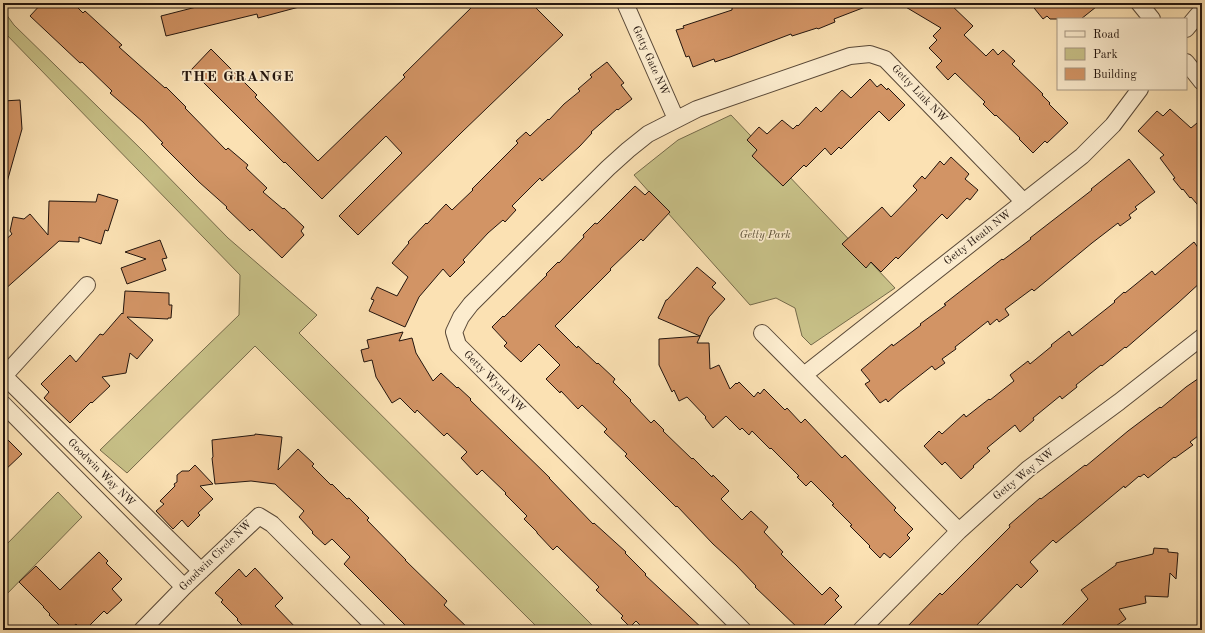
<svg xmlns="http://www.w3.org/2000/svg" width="1205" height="633" viewBox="0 0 1205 633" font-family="'Old Standard TT',serif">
  <rect width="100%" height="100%" fill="#fbe1b3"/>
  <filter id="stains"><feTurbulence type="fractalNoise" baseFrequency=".005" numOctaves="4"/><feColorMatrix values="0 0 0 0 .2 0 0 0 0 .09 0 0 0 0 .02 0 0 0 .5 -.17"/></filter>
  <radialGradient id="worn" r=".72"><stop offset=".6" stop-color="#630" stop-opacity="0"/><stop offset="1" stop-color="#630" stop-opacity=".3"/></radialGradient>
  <path fill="#c7c087" stroke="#756a4a" d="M3,10L14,25L142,150L228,238L317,315L299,333L597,630H540L255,346L127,473L100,450L239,315L240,275L3,31Z
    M731,115L895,288L811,345L802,336L795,308L776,298L750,305L634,175L678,140Z
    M58,492L82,517L3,598V548Z"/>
  <path fill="#d29465" stroke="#23150e" d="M42,3H73L83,13L85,11L122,45L119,47L165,88L166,87L186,107L185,108L226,150L228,148L248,165L246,168L267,188L263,192L283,209L284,208L304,227L301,231L304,235L282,258L252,229L250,231L226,208L227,207L199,182L161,144L163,143L143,122L110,93L112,91L82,62L80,63L30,16Z
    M212,3H299V7L258,18L257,14L166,36L161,16Z
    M476,3H531L563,35L462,132L358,235L339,216L402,153L386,136L322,199L285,162L284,163L191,70L211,49L257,95L255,97L318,161L405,77L403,75Z
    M747,3H873V4L834,19L835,22L818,29L817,28L792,36L791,34L730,57L715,62L714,59L693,67L689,56L686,57L676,30L684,28L683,26L732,10V8Z
    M899,3H949L973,26L964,35L986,56L993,49L998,55L1003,50L1015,61L1012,64L1043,94L1042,95L1050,103L1049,104L1068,123L1047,143L1045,141L1033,153L1019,139L1020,138L996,115L995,116L983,104L985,102L955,73L948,80L936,67L942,61L929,48L937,40L933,36L941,28Z
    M1030,3H1101L1081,19H1050L1047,16L1043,19Z
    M607,62L624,83L621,85L632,99L618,110L617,109L591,132L592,133L580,146L542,181L540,178L512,206L516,210L505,222L503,220L488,233L463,260L465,262L450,277L443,269L419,297L405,327L369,311L374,300L371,299L377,287L397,296L408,277L392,263L409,243L408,242L426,223L427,224L446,204L452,210L473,190L472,189L518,143L516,141L526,132L530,136L548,119L549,120L564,104L580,91L578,89L592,77L590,75Z
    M870,79L877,87L881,84L887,90L888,88L905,105L889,121L879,111L841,149L839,147L831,155L825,148L806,167L804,165L783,186L752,156L757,150L747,140L759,127L767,134L782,120L793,129L797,125L798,126L816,107L821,112L842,90L851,98Z
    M20,100L22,129L7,182H3V101Z
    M1170,109L1191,128L1197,123L1202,130V210L1191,197L1190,198L1183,189L1182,190L1173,179L1175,178L1160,158L1164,155L1138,131L1157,111L1163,116Z
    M951,157L969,174L965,179L978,190L970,200L967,198L947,219L942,214L898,259L896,257L881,272L871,262L866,268L842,244L882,207L891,217L917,190L913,186L922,176L925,179L940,161L944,165Z
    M1129,159L1155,192L1135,207L1137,209L1129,215L1131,218L1120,226L1118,223L1092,243L1034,291L1032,289L1005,309L1009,315L999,322L997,319L990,325L988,321L955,347L956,349L942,359L945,363L935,370L932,366L899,392L888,402L886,399L880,403L865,384L870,381L861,370L892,344L893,346L921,325L920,324L946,305L944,304L1002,259L1003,260L1031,239L1030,238L1092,190L1091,189Z
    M635,186L645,195L649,191L670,212L643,241L641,239L634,246L610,269L611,270L555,326L577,348L578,346L597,364L598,363L615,379L613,382L631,400L630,401L651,423L654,420L664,430L663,431L692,459L693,458L712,477L713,475L729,491L721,499L742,520L751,511L768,527L764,532L783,552L781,554L822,595L830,587L839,596L835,600L842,607L819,630H800L755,587L756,586L736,565L713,544L677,506L676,507L625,456L627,454L604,432L607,429L582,405L578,409L561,391L560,393L546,379L560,365L539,344L521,362L504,346L507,343L492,327L503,316L504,317L547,275L546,274L558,262L559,263L584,237L583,235L595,223L597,224Z
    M98,194L118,200L108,231L105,230L101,244L79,237V242L59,241L3,291V242L12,234L10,231L13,217L24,219L30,214L48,235L49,201L96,202Z
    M160,240L167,258L162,259L166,270L127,284L121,268L146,259L125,252Z
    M1194,242L1202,253V281L1178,303L1126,348L1125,347L1102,366L1101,365L1076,385L1077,387L1062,399L1060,396L1033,418L1034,420L1020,432L1015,425L987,448L990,451L973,466L974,467L961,479L945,462L942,465L924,446L939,431L942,434L964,414L966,417L989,399L990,400L1014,381L1010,375L1028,361L1030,364L1052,346L1051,345L1069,331L1072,336L1115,302L1114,301L1124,292L1125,293L1152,271L1155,275Z
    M697,267L716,283L712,287L725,299L709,317L697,343H709L710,369L719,365L730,389L736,383L737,384L739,382L754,397L758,392L760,394L764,389L785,410L787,408L801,423L805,419L842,458L845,455L896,508L894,510L913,529L907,535L910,538L890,558L884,553L880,558L869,547L870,546L850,526L852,525L832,505L834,504L811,481L806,486L797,477L799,476L771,448L770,449L752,431L749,435L742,428L740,430L726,416L713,428L705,418L706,417L687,397L679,401L674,390L672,392L659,365V339L700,336L658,318L666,300H667Z
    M125,291L169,293V305H172L171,318H168V319L127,317L153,340L137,359L130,353L126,373L102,377L110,386L92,403L91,402L70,423L44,398L49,392L41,384L70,355L76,362L100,334L103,335L122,313L123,314Z
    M403,332L399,341L412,338L416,353L433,381L441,373L457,388L458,387L471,399L470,400L550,478H549L593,524L594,523L626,552L625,553L646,574L645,575L704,630H645L636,621L630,627L621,618L623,616L596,590L599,587L557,546L553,550L537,533V532L524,519L527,516L505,494L506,493L482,470L477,475L461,458L467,452L447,433L444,436L417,410L415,413L400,398L392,403L376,377L372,360L364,362L361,350L369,348L367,340Z
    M1202,376V433L1190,442L1193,445L1175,458L1174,457L1148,478L1144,474L1140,477L1139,476L1125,488L1124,486L1056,543L1053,540L1030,562L1038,571L1021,588L1017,584L972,630H904L940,593L942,595L1010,527L1009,525L1040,498L1041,499L1085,465L1086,466L1128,431L1160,407L1161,408L1186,387Z
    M255,434L282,437L278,470L298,449L314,464L312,466L331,485L332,484L347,499L349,498L369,518L367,520L406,560H405L447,601L444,605L470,630H410L344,564L350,557L332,539L325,545L312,533L313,532L299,517L304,511L275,484L251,481L215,484L212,458L213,457L212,440L255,435Z
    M3,435L22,454L3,472Z
    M195,465L213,484L200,486L213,499L198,513L200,515L188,527L182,520L173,529L156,511L164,504L160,501L175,486L174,484L177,482V475L182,471H189Z
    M1154,548L1168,549V552L1178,553L1176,579L1170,573L1168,597L1145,596L1146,603L1119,609L1126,619L1110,630H1057L1088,599L1081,590L1116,565V563L1153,554Z
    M99,552L108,561L106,563L122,579L112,589L122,600L107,614L104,611L85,630H82L76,624L69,630H64L49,615L50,614L43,607H44L19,582L36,566L60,590Z
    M255,568L283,598L275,606L298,630H247L237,620L238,619L221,602L223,600L215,593L239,569L246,577Z"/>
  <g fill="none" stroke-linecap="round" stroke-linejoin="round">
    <defs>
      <path id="minor" d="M625,3L676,119
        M1139,3L1152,19
        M1186,29L1202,10
        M1186,62L1202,82
        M762,333L959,531
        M3,375L201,571
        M804,375L1082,156L1113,125L1140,89
        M3,377L87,285
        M3,404L184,587
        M142,630L184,587L259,516L272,524L378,630
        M743,630L458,345L454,332L461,317L471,304L608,168L628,150L648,134L697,109L850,56L870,54L885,59L1024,202
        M861,630L959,531L1028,469L1119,402L1202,337"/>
    </defs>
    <use href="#minor" stroke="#594837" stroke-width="18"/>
    <use href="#minor" stroke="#fcecce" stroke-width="16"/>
  </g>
  <g text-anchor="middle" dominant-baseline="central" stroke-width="3.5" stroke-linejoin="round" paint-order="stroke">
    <g font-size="11" fill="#23150e" stroke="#fcecce">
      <text transform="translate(650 61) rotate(66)">Getty Gate NW</text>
      <text transform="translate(919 94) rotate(46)">Getty Link NW</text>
      <text transform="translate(978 238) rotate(-38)">Getty Heath NW</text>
      <text transform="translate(494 382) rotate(45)">Getty Wynd NW</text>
      <text transform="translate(101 473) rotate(45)">Goodwin Way NW</text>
      <text transform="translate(1024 475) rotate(-39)">Getty Way NW</text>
      <text transform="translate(216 556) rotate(-44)">Goodwin Circle NW</text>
    </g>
    <g font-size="11" font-style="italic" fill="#5c5138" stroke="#fcecce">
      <text x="765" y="235">Getty Park</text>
    </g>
    <g font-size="15" font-weight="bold" letter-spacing="1" fill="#23150e" stroke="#fcecce">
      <text x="238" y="77">THE GRANGE</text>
    </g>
  </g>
  <rect width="1205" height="633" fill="none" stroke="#fbe1b3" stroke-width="16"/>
  <rect x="4" y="4" width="1197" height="625" fill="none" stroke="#23150e" stroke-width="2"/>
  <rect x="8" y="8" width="1189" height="617" fill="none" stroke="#23150e"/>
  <rect x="1057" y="18" width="130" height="72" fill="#fcecce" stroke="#a59681"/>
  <rect x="1065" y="31" width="20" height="6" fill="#fcecce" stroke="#a59681"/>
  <text x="1093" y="38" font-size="12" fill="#23150e">Road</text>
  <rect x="1065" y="48" width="20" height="12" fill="#c7c087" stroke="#a59681"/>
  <text x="1093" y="58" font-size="12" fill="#23150e">Park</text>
  <rect x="1065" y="68" width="20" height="12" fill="#d29465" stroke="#a59681"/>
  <text x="1093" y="78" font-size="12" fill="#23150e">Building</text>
  <rect width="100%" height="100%" filter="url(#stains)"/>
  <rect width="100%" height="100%" fill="url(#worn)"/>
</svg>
